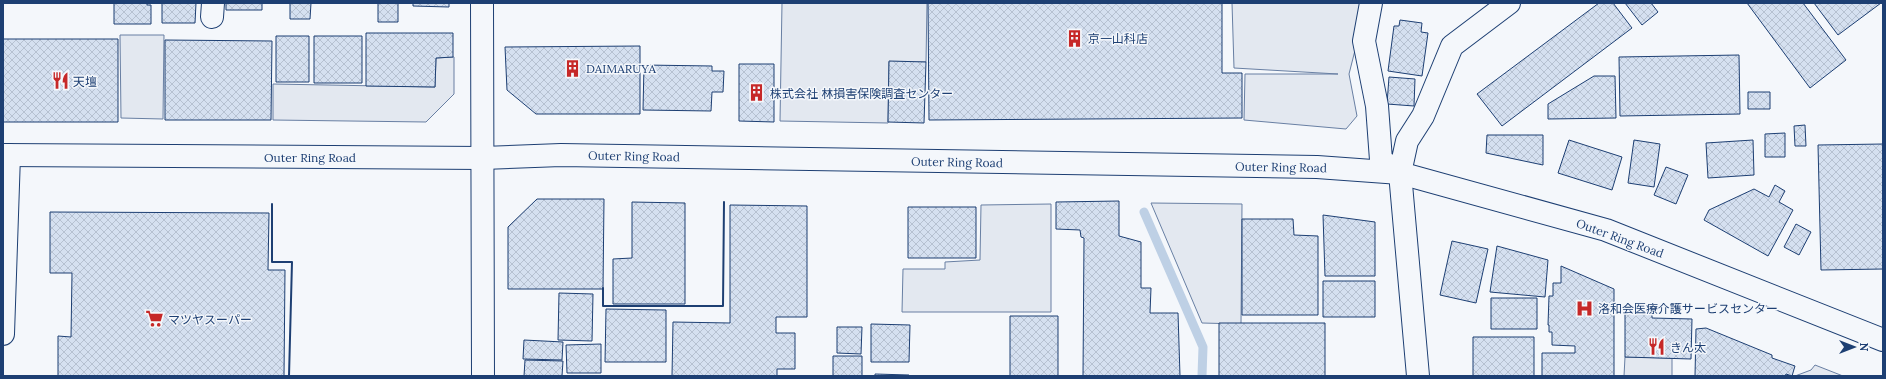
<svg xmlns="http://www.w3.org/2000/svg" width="1886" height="379" viewBox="0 0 1886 379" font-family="Lora,'Noto Sans JP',serif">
  <defs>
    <pattern id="building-cross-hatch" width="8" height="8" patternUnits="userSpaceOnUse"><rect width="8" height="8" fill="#d5e0f0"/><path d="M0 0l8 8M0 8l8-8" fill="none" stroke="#b6c1d1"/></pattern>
  </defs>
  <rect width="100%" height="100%" fill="#f4f7fb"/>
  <path fill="#e3e8f0" stroke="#687fa3" d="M782,3H927L926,62H889L888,123L780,121Z
    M1232,3H1367L1349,74L1357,116L1346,129L1244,120L1245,74H1338L1234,68Z
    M120,35H164L163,119L121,118Z
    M454,57V94L426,122L273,120V84L435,87L436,58Z
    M1151,203L1242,204L1241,324L1202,323Z
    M1051,204V312H902L903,269H945V262L980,260L981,205Z
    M1625,357L1672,358V376H1624Z
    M1815,365L1843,376H1795L1811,370Z"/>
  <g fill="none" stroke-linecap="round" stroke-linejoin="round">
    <path stroke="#bed0e5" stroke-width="9" d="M1144,212L1203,347L1202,376"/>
  </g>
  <path fill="url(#building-cross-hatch)" stroke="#1d3f73" d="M114,3H147V5H151V24H114Z
    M162,3H196L195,23H162Z
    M226,3H262V10H226Z
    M290,3H311L310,19H290Z
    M378,3H398V22H378Z
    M413,3H449V7L413,6Z
    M928,3H1222V73H1242V118L929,120Z
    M1599,3H1613L1632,28L1502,126L1477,94Z
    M1625,3H1651L1658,12L1642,25Z
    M1747,3H1803L1846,60L1810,88Z
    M1814,3H1881L1838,35Z
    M1400,20L1422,23L1421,32L1428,33L1422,76L1388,71L1394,26H1399Z
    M366,33H453V57L436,58L435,87L366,86Z
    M276,36H309V82H276Z
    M314,36H362V83H314Z
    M3,39H118V122H3Z
    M165,40L272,41L271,120H165Z
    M640,46V114H536L507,90L505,47Z
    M1739,55L1740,114L1620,116L1619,57Z
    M889,61L926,62L924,123L888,122Z
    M739,64H774V122L739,121Z
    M644,65L712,66V71H724L723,92H712L711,111L643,110Z
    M1594,76H1615L1616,118L1548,119V104Z
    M1389,77L1415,79L1414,106L1387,104Z
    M1748,92H1770V109H1748Z
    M1805,125L1806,146H1795L1794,126Z
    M1785,133V157H1765V134Z
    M1487,135H1543V165L1486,153Z
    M1569,140L1622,157L1612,190L1558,173Z
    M1634,140L1660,144L1654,187L1628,183Z
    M1753,140L1754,175L1708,178L1706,143Z
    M1883,144V269L1821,270L1818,145Z
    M1666,167L1688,175L1676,204L1654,195Z
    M1775,185L1785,191L1779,202L1793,210L1768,256L1704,220L1709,210L1754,189L1769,197Z
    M537,199H604L603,289H508V227Z
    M1119,201V236L1141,242V288H1151L1150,313H1178L1180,376H1083L1084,238L1081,237L1080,230L1056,229V202Z
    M632,202L685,203V304H613V259L632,258Z
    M730,205L807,206V317H776V333H795V369H777V376H672L673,322L730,323Z
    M908,207H976V258H908Z
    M50,212L269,213L268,270H285L284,376H58V336L71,337L72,273H50Z
    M1323,215L1375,222V276H1325Z
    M1242,219H1293L1294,235L1318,236V315H1242Z
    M1796,224L1811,232L1799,255L1784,247Z
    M1452,241L1488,249L1476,303L1440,295Z
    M1497,246L1548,260L1545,297L1490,292Z
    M1561,266L1614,289V376H1542V353H1575V346L1552,345V332H1549V325H1548L1549,296H1553V283H1561Z
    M1323,281H1375V317H1323Z
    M559,293L593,294L592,341L558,340Z
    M1491,298H1537V329H1491Z
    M606,309L666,310V362H605Z
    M1625,312L1652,313V318L1692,319L1691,359L1625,357Z
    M1010,316H1058V376H1010Z
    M1219,323H1325V376H1219Z
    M871,324L910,325L909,362H871Z
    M837,327H862L861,354L837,353Z
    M1706,328L1772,355V358L1795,366L1792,376L1786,374L1785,376H1695L1696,329Z
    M1473,337H1534V376H1473Z
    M524,340L563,342L562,360L523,359Z
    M601,344V373H567L566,345Z
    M833,356H862V376H833Z
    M525,360L563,361L562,376H524Z
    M875,374L909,375V376H875Z"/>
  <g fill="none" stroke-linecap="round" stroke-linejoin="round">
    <defs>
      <path id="minor" d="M482,3L483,376
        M1371,3L1364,41L1377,106L1381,160L1400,173
        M212,17L213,3
        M3,334L9,155
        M1418,376L1400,173L1407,141L1423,116L1452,46L1509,3"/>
      <path id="major" d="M3,155L483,158L561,155L1317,167L1400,173L1606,230L1883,340"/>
    </defs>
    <use href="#minor" stroke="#1d3f73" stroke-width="24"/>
    <use href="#major" stroke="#1d3f73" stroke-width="24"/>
    <use href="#minor" stroke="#f4f7fb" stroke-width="22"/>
    <use href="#major" stroke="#f4f7fb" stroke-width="22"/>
    <path stroke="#1d3f73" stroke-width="2" d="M272,204V262H292L289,376
      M603,288V306H723L724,202"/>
  </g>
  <defs>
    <symbol id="building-bare" viewBox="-9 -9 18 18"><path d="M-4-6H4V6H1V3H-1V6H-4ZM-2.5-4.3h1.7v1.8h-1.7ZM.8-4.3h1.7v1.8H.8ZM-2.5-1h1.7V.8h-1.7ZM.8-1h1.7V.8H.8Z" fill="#c62828" stroke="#f4f7fb" stroke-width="2.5" paint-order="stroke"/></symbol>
    <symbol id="restaurant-bare" viewBox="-9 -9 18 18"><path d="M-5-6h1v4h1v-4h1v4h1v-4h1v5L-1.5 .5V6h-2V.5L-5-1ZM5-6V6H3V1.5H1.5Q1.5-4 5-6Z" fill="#c62828" stroke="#f4f7fb" stroke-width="2.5" paint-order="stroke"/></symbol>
    <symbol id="hospital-bare" viewBox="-9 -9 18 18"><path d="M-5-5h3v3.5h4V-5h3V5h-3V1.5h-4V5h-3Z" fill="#c62828" stroke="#f4f7fb" stroke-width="2.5" paint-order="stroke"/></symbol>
    <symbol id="supermarket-bare" viewBox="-9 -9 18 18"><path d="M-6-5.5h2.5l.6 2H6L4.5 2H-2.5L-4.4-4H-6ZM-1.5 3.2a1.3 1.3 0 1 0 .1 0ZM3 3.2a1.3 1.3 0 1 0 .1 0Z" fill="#c62828" stroke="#f4f7fb" stroke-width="2.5" paint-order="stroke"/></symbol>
  </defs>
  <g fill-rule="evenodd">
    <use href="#building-bare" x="1062" y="26" width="25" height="25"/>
    <use href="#building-bare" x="560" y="56" width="25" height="25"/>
    <use href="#restaurant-bare" x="48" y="68" width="25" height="25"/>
    <use href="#building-bare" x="744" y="80" width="25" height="25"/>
    <use href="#hospital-bare" x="1572" y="296" width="25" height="25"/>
    <use href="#supermarket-bare" x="142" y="306" width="25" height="25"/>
    <use href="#restaurant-bare" x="1644" y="334" width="25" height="25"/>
  </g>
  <g text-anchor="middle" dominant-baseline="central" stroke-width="3" stroke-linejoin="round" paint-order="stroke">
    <g font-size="12" fill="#1d3f73" stroke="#f4f7fb" text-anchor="start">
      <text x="1088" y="38">京一山科店</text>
      <text x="586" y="68">DAIMARUYA</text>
      <text x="73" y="81">天壇</text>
      <text x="770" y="93">株式会社 林損害保険調査センター</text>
      <text x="1598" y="308">洛和会医療介護サービスセンター</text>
      <text x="168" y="319">マツヤスーパー</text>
      <text x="1670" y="347">きん太</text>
    </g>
    <g font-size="12" fill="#1d3f73" stroke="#f4f7fb">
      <text transform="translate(634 156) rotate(1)">Outer Ring Road</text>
      <text x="310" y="157">Outer Ring Road</text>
      <text transform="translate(957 162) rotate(1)">Outer Ring Road</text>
      <text transform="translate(1281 167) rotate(1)">Outer Ring Road</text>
      <text transform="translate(1620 238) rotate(20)">Outer Ring Road</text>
    </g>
  </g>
  <rect width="1886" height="379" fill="none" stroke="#1d3f73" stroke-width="8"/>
  <g transform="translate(1854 347) rotate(90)" stroke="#f4f7fb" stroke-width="3" paint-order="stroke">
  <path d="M0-3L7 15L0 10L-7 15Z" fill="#1d3f73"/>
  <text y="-6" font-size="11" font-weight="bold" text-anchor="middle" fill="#1d3f73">N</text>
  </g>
</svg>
